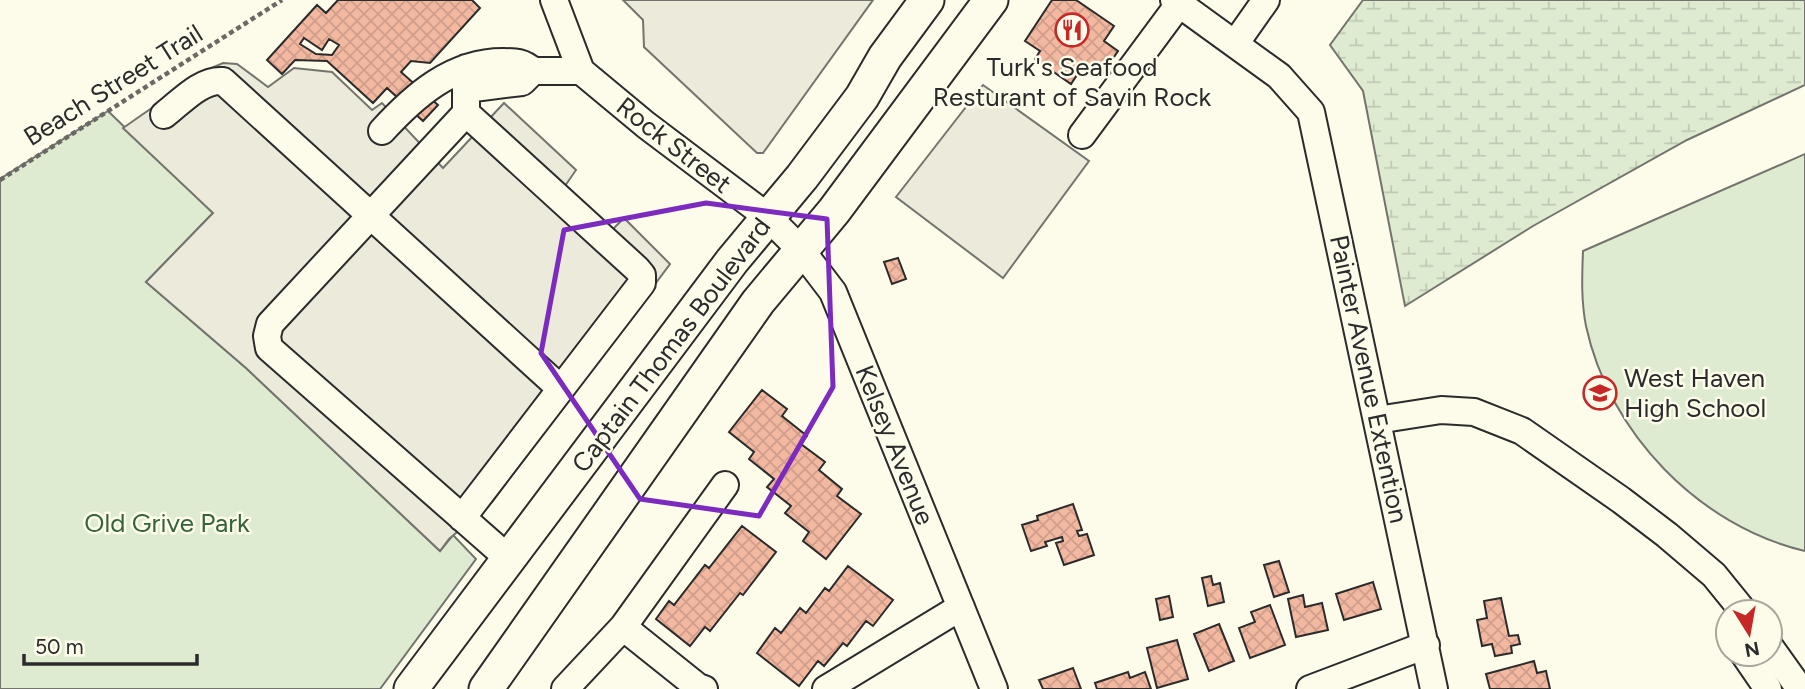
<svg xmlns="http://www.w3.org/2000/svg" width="1805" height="689" viewBox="0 0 1805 689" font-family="Figtree,sans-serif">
  <defs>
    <pattern id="wetland-marsh" width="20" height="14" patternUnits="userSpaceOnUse" patternTransform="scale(1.75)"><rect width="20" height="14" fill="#deebd1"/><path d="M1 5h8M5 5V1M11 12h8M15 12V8" fill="none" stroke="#bfcab4"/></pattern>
    <pattern id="building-cross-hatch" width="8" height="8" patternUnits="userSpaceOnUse" patternTransform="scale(1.75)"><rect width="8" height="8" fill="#f2b8a0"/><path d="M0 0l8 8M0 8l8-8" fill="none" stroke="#d09e8a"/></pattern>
  </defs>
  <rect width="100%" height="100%" fill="#fdfbea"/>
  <path fill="url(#wetland-marsh)" stroke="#74746e" stroke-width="2" d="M1363,0H1805V85L1687,140L1533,226L1405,306L1363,91L1330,45Z"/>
  <path fill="#deebd1" stroke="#74746e" stroke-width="2" d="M108,111L213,213L146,282L246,368L440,551L453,535L476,559L380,689H0V179Z
    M1805,154V551C1699,526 1609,433 1586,326C1581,301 1582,276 1583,251Z"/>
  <path fill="#eceadb" stroke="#74746e" stroke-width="2" d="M623,0H873L763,153H757L644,47L643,20Z
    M223,63L237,64L268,87L294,68L332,72L372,110L382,103L443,168L504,103L576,170L565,186L612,230L624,218L670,264L492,502L449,539L440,551L246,368L146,282L213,213L123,128L205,71Z
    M983,85L1089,161L1003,278L896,197Z"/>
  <path fill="url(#building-cross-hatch)" stroke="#2b2b2b" stroke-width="2" fill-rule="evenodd" d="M338,0H472L480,8L430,63L411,61L401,72L438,105L423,121L387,88L373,103L327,61L295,60L282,74L267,60L317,5L326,13ZM304,38L322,50L329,39L339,45L332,55L316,54L300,44Z
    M1052,0H1076L1114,26L1104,41L1118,51L1102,75L1085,63L1071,84L1035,59L1040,51L1025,41Z
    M898,258L906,279L892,284L884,262Z
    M762,390L787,409L782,416L807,436L801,444L825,462L819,470L842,489L837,496L861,514L826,559L803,541L809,532L785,513L791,506L767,487L774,479L749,459L754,452L729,432Z
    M1073,504L1082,530L1077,531L1079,536L1087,534L1094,555L1064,565L1056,543L1063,541L1062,537L1045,542L1047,546L1031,551L1022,525L1038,520L1037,516Z
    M742,526L776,552L743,595L740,593L710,631L705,627L690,646L656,619L669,601L674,605L705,565L709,568Z
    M1279,561L1289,592L1274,597L1264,565Z
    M848,566L893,600L873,626L866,621L847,646L843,643L824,666L818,661L799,686L757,653L775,628L781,633L800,608L806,613L825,588L829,591Z
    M1211,576L1213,585L1220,583L1224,602L1208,606L1202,578Z
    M1373,582L1381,609L1344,620L1336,594Z
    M1303,595L1305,607L1322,603L1328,630L1296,637L1288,599Z
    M1169,596L1173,617L1160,620L1156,599Z
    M1501,598L1509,636L1518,635L1520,644L1511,646L1512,653L1495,656L1492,644L1482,646L1477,620L1487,618L1484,601Z
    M1270,605L1285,645L1250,658L1239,628L1255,622L1251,612Z
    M1219,624L1234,661L1209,671L1194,634Z
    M1177,640L1188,679L1157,688L1147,648Z
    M1534,661L1537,673L1546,671L1550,689H1490L1486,674Z
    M1073,668L1081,689H1043L1039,680Z
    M1128,672L1130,678L1145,672L1151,689H1097L1095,683Z"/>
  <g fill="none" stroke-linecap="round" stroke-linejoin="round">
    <defs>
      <path id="minor" d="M554,0L581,71L646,125L768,217L801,250L833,292L994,689
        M1174,0L1279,76L1311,112L1434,689
        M1235,44L1266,0
        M466,68V113L270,324L267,336L269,348L508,558
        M533,71H581
        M164,115C181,102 201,79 223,81L561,389
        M382,131C414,96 452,62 503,62C516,62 523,62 533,71L522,82L466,89
        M1082,135L1179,4
        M1377,420L1441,410L1474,412L1522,431L1621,500L1667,535L1714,575L1744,612
        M462,518L642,283V275L637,269L466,113
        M623,627L698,687L704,689
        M1770,647L1800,689
        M1744,654L1768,689
        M565,689L623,627L725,485
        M826,689L961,607
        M1310,689L1426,645"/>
      <path id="major" d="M411,689L732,261L802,177L862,97L885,57L927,0
        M486,689L758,302L834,211L991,0"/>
    </defs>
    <use href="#minor" stroke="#2b2b2b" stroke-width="30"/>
    <use href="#major" stroke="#2b2b2b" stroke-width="37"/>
    <path stroke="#6a6964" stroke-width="4.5" stroke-dasharray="5 3.5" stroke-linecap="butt" d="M0,180L282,0"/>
    <use href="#minor" stroke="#fdfbea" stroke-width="26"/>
    <use href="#major" stroke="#fdfbea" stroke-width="33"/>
  </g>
  <path fill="none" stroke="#7b2cbf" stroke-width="5" stroke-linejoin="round" d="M706,203L827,219L833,387L759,516L640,499L541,353L564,230Z"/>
  <defs>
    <symbol id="restaurant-ring" viewBox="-11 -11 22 22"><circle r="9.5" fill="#fdfbea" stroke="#c62828" stroke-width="1.5"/><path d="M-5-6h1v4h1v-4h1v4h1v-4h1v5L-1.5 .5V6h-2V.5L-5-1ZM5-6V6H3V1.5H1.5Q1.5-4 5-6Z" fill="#c62828"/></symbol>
    <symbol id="school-ring" viewBox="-11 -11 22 22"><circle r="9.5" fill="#fdfbea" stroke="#c62828" stroke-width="1.5"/><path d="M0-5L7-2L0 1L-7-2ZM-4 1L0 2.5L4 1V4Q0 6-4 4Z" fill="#c62828"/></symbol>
  </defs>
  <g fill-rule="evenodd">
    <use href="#restaurant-ring" x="1053" y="11" width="38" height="38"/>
    <use href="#school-ring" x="1581" y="374" width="38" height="38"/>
  </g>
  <g text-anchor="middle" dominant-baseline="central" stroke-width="5" stroke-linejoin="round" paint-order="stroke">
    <g font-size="26" fill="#2b2b2b" stroke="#fdfbea">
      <text x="1072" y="67">Turk's Seafood<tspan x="1072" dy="30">Resturant of Savin Rock</tspan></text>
      <text x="1624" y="378" text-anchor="start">West Haven<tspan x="1624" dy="30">High School</tspan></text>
    </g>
    <g font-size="26" fill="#2b2b2b" stroke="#fdfbea">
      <text transform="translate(113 85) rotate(-32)">Beach Street Trail</text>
      <text transform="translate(674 145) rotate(38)">Rock Street</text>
      <text transform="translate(671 345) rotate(-53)">Captain Thomas Boulevard</text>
      <text transform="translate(1369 379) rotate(78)">Painter Avenue Extention</text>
      <text transform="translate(895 445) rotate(68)">Kelsey Avenue</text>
    </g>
    <g font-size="26" fill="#34623c" stroke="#fdfbea">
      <text x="167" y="523">Old Grive Park</text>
    </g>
  </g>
  <g transform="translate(1749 633) rotate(169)"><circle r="33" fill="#fdfbea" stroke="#a9a89e" stroke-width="2"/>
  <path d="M0-5L12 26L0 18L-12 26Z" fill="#c62828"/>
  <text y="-10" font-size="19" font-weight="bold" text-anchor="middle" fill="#2b2b2b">N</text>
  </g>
  <path d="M24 654v10h173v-10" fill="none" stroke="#2b2b2b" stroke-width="3.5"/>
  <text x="35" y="654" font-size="21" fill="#2b2b2b" stroke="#fdfbea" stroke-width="5" paint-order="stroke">50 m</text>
</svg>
